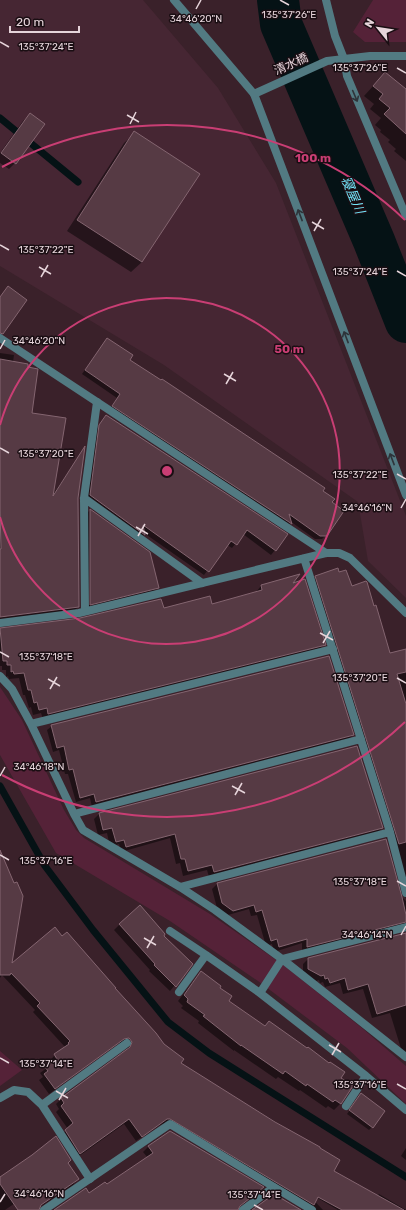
<svg xmlns="http://www.w3.org/2000/svg" width="406" height="1210" viewBox="0 0 406 1210" font-family="Rubik,'Noto Sans JP',sans-serif">
  <rect width="100%" height="100%" fill="#3a212a"/>
  <path fill="#462633" d="M0,0H143L218,88L276,183L406,516V598L368,561L358,502L164,365L0,266Z"/>
  <path fill="#552238" d="M373,0H406V42H365L353,32Z
    M0,687L22,720L64,810L76,830L84,838L210,914L282,964L362,1028L406,1066V1104L347,1048L258,981L170,921L56,853L0,755Z
    M0,1051L22,1070L0,1086Z"/>
  <path fill="#0007" d="M385,73L406,90V161L394,151L396,149L388,142L390,140L380,132L381,130L375,125L381,118L370,109L374,104L364,96Z
    M30,115L15,163L9,169L0,163V153L23,121Z
    M135,133L142,262L131,272L67,231L124,143Z
    M107,339L129,360L322,491L331,503L326,535L322,539H315L290,521V523L287,527L109,410L117,398L82,374Z
    M0,353L14,355L13,362L30,413L52,496L84,449L78,498V607L73,612L0,622Z
    M106,416L275,550L271,555L243,534L232,548L227,545L204,575L144,533V535L140,539L86,500L95,431Z
    M90,510L149,553L158,588L153,592L86,609L85,515Z
    M316,577L351,587L389,654L406,650V899L391,836L311,582Z
    M291,585L324,645L319,650L43,719L41,713L33,715L31,707L29,708L25,695H23L19,678L9,679L8,676L6,677V670H2V666H0V629L163,609L211,605L256,592L261,586Z
    M52,726L353,735L348,740L92,807L90,798L76,802L68,774H65L59,750L53,752L47,730Z
    M99,814L382,828L377,833L209,877L207,870L183,876L180,863L176,864L170,838L121,852L119,844L110,847L107,833L98,835L94,819Z
    M0,854L11,965L62,937L114,988L180,1063L339,1161L333,1171L377,1196L379,1194L406,1210H338L304,1190L323,1210H308L164,1124L160,1125L136,1141L124,1124L75,1159L60,1136L68,1129L56,1112L59,1109L56,1104L61,1099L126,1052L127,1048L123,1043L117,1044L49,1094L39,1080L43,1077L40,1073L52,1064L50,1061L54,1056L59,1064L65,1047L33,1012L35,1010L2,975L0,978Z
    M217,884L400,895L406,901V932L405,928L302,951V943L274,952L272,944L266,946L257,915L251,916L249,909L228,915L217,908L212,889Z
    M120,924L163,936L192,964L170,991L149,971L150,970L114,930Z
    M406,934V1058L403,1055L390,1013L372,1018L363,989L343,994L340,983L325,987L323,982L320,983L319,980L316,981L303,974V964L308,959Z
    M201,972L218,988L228,1001L264,1026L269,1022L351,1086L340,1104L334,1110L328,1106L326,1108L300,1090L299,1091L278,1077L276,1079L234,1050V1051L198,1023L199,1021L181,1008L183,1006L178,1001L195,979Z
    M359,1097L372,1127L369,1130L347,1114Z
    M149,1146L263,1188L238,1208L237,1210H56L106,1185L148,1158L143,1152Z
    M406,1148V1160L401,1156Z
    M67,1163L78,1179L73,1185L40,1207L30,1193L5,1210H0V1179Z"/>
  <g fill="none" stroke-linecap="round" stroke-linejoin="round">
    <path stroke="#051215" stroke-width="7" d="M0,118L78,182
      M0,786L45,866L93,930L168,1022L209,1053L406,1177"/>
    <path stroke="#051215" stroke-width="42" d="M278,0L281,24L374,241L406,322"/>
  </g>
  <path fill="#563a44" stroke="#846570" d="M385,72L406,89V134L384,114L390,108L379,99L383,94L373,86Z
    M30,113L45,124L16,164L1,153Z
    M134,131L200,174L142,262L77,220Z
    M8,286L27,300L3,334L0,333V297Z
    M107,338L133,355L130,360L161,380L162,379L325,488L323,491L335,499L332,502L344,511L327,536H320L289,514L292,524L112,406L120,394L85,370Z
    M0,359L28,364V367L38,369L32,413L66,418L53,496L85,446L78,498L79,607L0,617V549H1L0,509Z
    M106,415L288,534L276,551L247,530L237,545L231,541L209,572L143,525L145,535L90,495L99,425Z
    M90,509L150,552L159,588L90,605Z
    M338,568L339,572L346,570L352,586L366,581L367,582L374,606L376,605L390,653L406,649V672L397,674L406,704V842L399,844L315,576Z
    M300,574L293,583L305,579L326,645L48,714L47,708L39,710L37,702L34,703L31,690H28L24,673L14,674L13,671L11,672V665H7V661H3L0,628L80,618L161,599L164,608L210,596L212,604L262,590L261,585Z
    M329,656L354,735L96,802L94,794L80,798L73,769L69,770L64,746L57,748L51,725Z
    M357,746L383,828L214,872L212,865L188,871L185,859H181L175,834L126,847L124,840L116,842L112,828L103,830L99,813Z
    M386,839L402,897L406,915V922L307,947V939L279,947L277,939L271,941L262,910L256,912L254,905L233,911L222,903L217,883Z
    M0,850L14,883L17,882L23,896L12,963L55,927L62,936L67,932L116,988H115L156,1033L164,1044L184,1059L181,1063L275,1122L320,1147V1148L340,1160L334,1171L404,1210H342L318,1197L314,1205L170,1119H167L142,1137L129,1119L80,1154L65,1130L73,1123L61,1106L64,1103L61,1098L130,1047L132,1042L129,1038L124,1039L55,1089L44,1074L48,1071L45,1067L57,1059L54,1054L69,1044L68,1043L70,1041L37,1006L40,1003L11,973L10,975H0Z
    M140,905L165,934L164,936L193,964L176,987L154,965L155,964L119,924Z
    M406,933V1005L377,1014L368,984L348,990L345,978L330,983L328,978L325,979L324,975L321,976L308,969V958Z
    M201,971L221,986L220,988L232,996L229,1001L265,1026L269,1021L307,1048L308,1047L329,1063L330,1062L345,1072L341,1078L353,1086L341,1104L335,1100L333,1102L307,1084L306,1086L285,1071L283,1074L241,1045V1046L203,1016L205,1015L187,1002L188,999L184,995Z
    M361,1093L385,1111L373,1128L349,1110Z
    M170,1131L264,1187L240,1206L238,1210H54L86,1188L89,1193L105,1182L107,1184L153,1153L148,1146Z
    M56,1136L71,1160L68,1163L79,1179L41,1205L39,1210H18L0,1184V1177L32,1155Z
    M274,1194L301,1210H252Z"/>
  <g fill="none" stroke-linecap="round" stroke-linejoin="round">
    <path stroke="#527a82" stroke-width="8" d="M84,498L202,583
      M85,611L84,498L97,402
      M0,1098L14,1090L28,1092L42,1105L90,1179
      M42,1105L127,1043"/>
    <path stroke="#527a82" stroke-width="8" d="M326,0L335,36L344,59L347,76L406,216
      M344,59L370,56H406
      M254,94L406,495
      M0,338L326,553
      M304,558L390,832L406,893
      M0,623L79,613L326,553H339L350,558L406,613
      M0,676L12,689L31,724L74,814L83,830L180,887L215,910L282,959L406,1057
      M31,724L333,649
      M74,814L361,739
      M180,887L390,832
      M406,927L282,959L260,993L366,1076L406,1110
      M170,931L206,955L260,993
      M179,992L206,955
      M346,1106L366,1076
      M44,1210L170,1124L312,1210
      M243,1210L274,1187"/>
    <path stroke="#527a82" stroke-width="8" d="M174,0L254,94L327,61L344,59"/>
  </g>
  <defs><path id="oneway-shaft" d="M-6 0H5M1.5-3L5.5 0L1.5 3" fill="none" stroke-width="1.6" stroke-linecap="round" stroke-linejoin="round"/></defs>
  <g stroke="#2e343a">
    <use href="#oneway-shaft" transform="translate(355 96) rotate(67)"/>
    <use href="#oneway-shaft" transform="translate(300 215) rotate(-111)"/>
    <use href="#oneway-shaft" transform="translate(346 337) rotate(-111)"/>
    <use href="#oneway-shaft" transform="translate(392 459) rotate(-111)"/>
  </g>
  <path fill="none" stroke="#e6d4da" stroke-width="1.5" d="M280,0L289,5M196,9L201,0M0,42L9,47M397,68L406,73M127,115L139,122M130,124L136,112M312,222L324,229M314,231L321,219M0,245L9,250M39,267L51,274M397,271L406,276M41,277L48,265M0,349L5,340M224,374L236,381M226,384L233,372M0,448L9,453M397,474L406,479M401,508L406,499M136,527L148,534M138,536L145,524M320,633L333,640M323,643L330,631M0,652L9,657M397,678L406,683M48,679L60,686M50,689L57,677M0,776L5,767M232,786L245,793M235,795L242,783M0,855L9,860M397,881L406,886M401,935L406,926M144,938L156,945M147,948L154,936M329,1045L341,1052M332,1055L339,1043M0,1058L9,1063M397,1084L406,1089M56,1091L68,1098M59,1100L66,1088M0,1202L5,1194M254,1205L263,1210"/>
  <g fill="none" stroke="#c93e74" stroke-width="2">
    <path d="M0 425A173 173 0 1 1 0 517"/>
    <path d="M405 722A346 346 0 0 1 2 775M2 167A346 346 0 0 1 405 220"/>
  </g>
  <g text-anchor="middle" dominant-baseline="central" stroke-width="3" stroke-linejoin="round" paint-order="stroke">
    <g font-size="12" fill="#e6d4da" stroke="#1a0e13">
      <text transform="translate(291 64) rotate(-24)">清水橋</text>
    </g>
    <g font-size="13" font-style="italic" fill="#73e5fa" stroke="#1a0e13">
      <text transform="translate(353 195) rotate(67)">寝屋川</text>
    </g>
  </g>
  <g font-size="10" text-anchor="middle" fill="#e6d4da" stroke="#1a0e13" stroke-width="3" stroke-linejoin="round" paint-order="stroke">
    <text x="289" y="18">135°37'26"E</text>
    <text x="196" y="22">34°46'20"N</text>
    <text x="46" y="50">135°37'24"E</text>
    <text x="360" y="71">135°37'26"E</text>
    <text x="46" y="253">135°37'22"E</text>
    <text x="360" y="275">135°37'24"E</text>
    <text x="39" y="344">34°46'20"N</text>
    <text x="46" y="457">135°37'20"E</text>
    <text x="360" y="478">135°37'22"E</text>
    <text x="367" y="511">34°46'16"N</text>
    <text x="46" y="660">135°37'18"E</text>
    <text x="360" y="681">135°37'20"E</text>
    <text x="39" y="770">34°46'18"N</text>
    <text x="46" y="864">135°37'16"E</text>
    <text x="360" y="885">135°37'18"E</text>
    <text x="367" y="938">34°46'14"N</text>
    <text x="46" y="1067">135°37'14"E</text>
    <text x="360" y="1088">135°37'16"E</text>
    <text x="39" y="1197">34°46'16"N</text>
    <text x="254" y="1198">135°37'14"E</text>
  </g>
  <circle cx="167" cy="471" r="6" fill="#c93e74" stroke="#1a0e13" stroke-width="2"/>
  <g font-size="12" text-anchor="middle" font-weight="bold" fill="#c93e74" stroke="#1a0e13" stroke-width="3" stroke-linejoin="round" paint-order="stroke">
    <text x="313" y="162">100 m</text>
    <text x="289" y="353">50 m</text>
  </g>
  <g transform="translate(378 28) rotate(300)" stroke="#1a0e13" stroke-width="3" paint-order="stroke">
  <path d="M0-3L7 15L0 10L-7 15Z" fill="#e6d4da"/>
  <text y="-6" font-size="11" font-weight="bold" text-anchor="middle" fill="#e6d4da">N</text>
  </g>
  <path d="M10 26v6h69v-6" fill="none" stroke="#e6d4da" stroke-width="2"/>
  <text x="16" y="26" font-size="12" fill="#e6d4da" stroke="#1a0e13" stroke-width="3" paint-order="stroke">20 m</text>
</svg>
